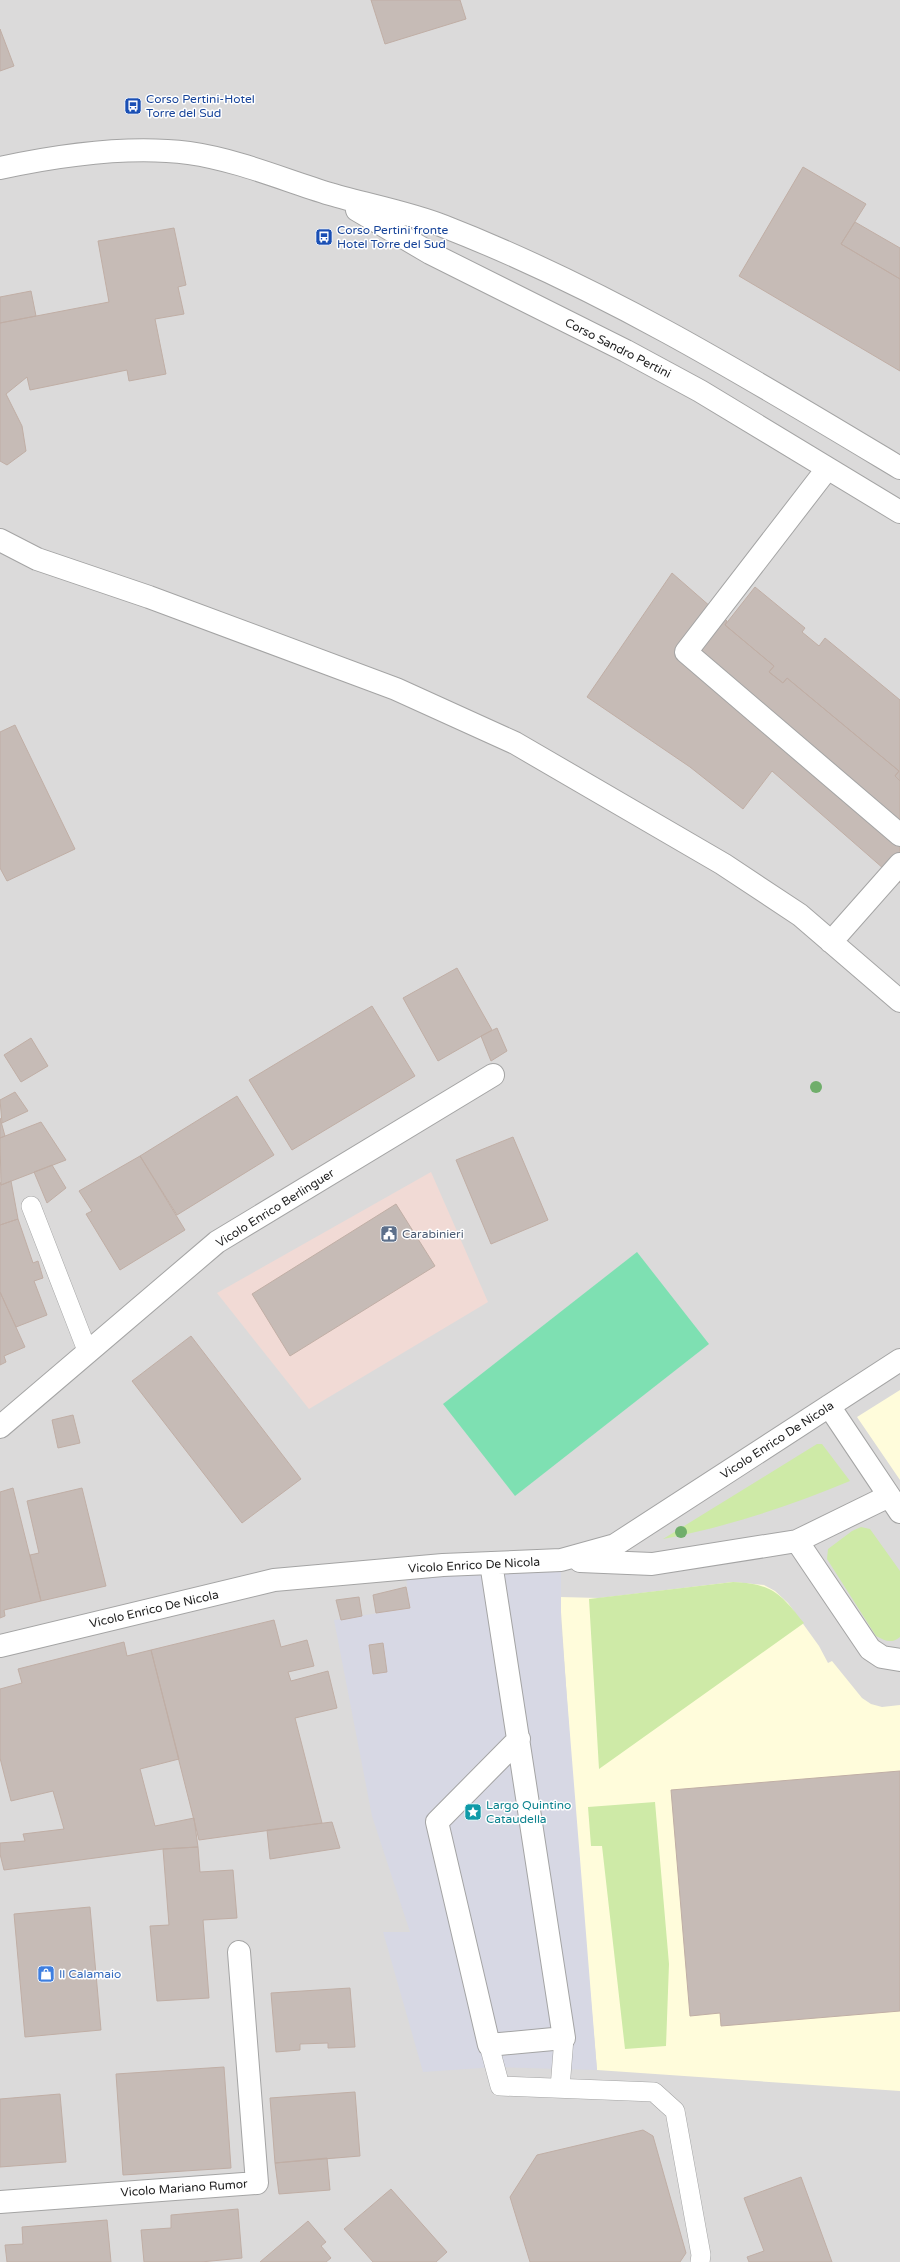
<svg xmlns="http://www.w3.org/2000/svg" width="900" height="2262" viewBox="0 0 900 2262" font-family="'Varela Round',sans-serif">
  <rect width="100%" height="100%" fill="#efeae3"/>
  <path fill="#dbdada" d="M0,0H900V2262H0Z"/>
  <path fill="#fffcdb" d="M900,1390V1480L857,1417Z
    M733,1582L764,1585L775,1591L788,1603L819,1646L828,1663L832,1661L862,1698L871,1704L882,1707L900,1705V2091L597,2070L575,1819L560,1597L600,1598Z"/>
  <path fill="#f1dad5" d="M431,1172L488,1302L309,1409L217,1293Z"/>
  <path fill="#ceeaa7" d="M817,1444H822L850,1481C787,1507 730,1526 663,1539Z
    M861,1527L870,1529L900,1571V1637C891,1644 886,1641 876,1636L827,1559L828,1549L852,1531Z
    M733,1582C773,1584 780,1593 804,1623L599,1769L589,1599Z
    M655,1802L669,1964L666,2046L625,2049L602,1846H591L588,1807Z"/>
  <path fill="#7ee0b2" d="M637,1252L709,1344L515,1496L443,1404Z"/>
  <path fill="#d7d8e4" d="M561,1560V1623L597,2070L495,2067L423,2072L383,1932H410L372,1816L334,1620L410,1608L405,1569Z"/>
  <path fill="#c6bbb6" stroke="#c0aea5" d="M371,0H460L466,19L385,44Z
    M0,29L14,66L0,71Z
    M803,167L866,204L841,244L900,279V371L739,276Z
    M855,222L900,248V279L841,244Z
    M174,228L186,285L178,287L184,314L155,319L166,374L129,381L127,370L30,390L27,377L6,394L22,426L26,451L7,465L0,461V323L109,302L98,241Z
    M31,291L36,316L0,323V297Z
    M672,573L727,621L725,625L774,666L769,672L783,683L787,678L899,771L895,776L900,781V883L772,771L743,809L690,767L587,697Z
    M755,587L805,628L802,632L819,646L825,638L900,700V781L895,776L899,771L787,678L783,683L769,672L774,666L725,625Z
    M15,725L75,849L7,881L0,868V732Z
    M457,968L492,1030L438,1061L403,998Z
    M372,1006L415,1076L292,1150L249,1080Z
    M497,1028L507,1051L491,1061L481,1036Z
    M31,1038L48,1066L21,1082L4,1055Z
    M15,1092L28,1111L2,1123L0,1100Z
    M237,1096L274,1155L177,1215L140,1156Z
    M0,1118L5,1136L0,1138Z
    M41,1122L66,1160L1,1185L0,1138Z
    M513,1137L548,1220L491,1244L456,1160Z
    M140,1156L185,1230L120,1270L86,1214L92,1211L79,1191Z
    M52,1165L66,1188L47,1203L34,1172Z
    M11,1181L18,1219L0,1225V1182L1,1185Z
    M396,1204L435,1266L290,1356L252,1294Z
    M18,1219L33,1263L38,1261L43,1278L34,1281L47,1315L16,1327L0,1292V1225Z
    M0,1292L25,1347L4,1356L6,1362L0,1365Z
    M191,1336L301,1479L242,1523L132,1381Z
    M73,1415L80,1443L58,1448L52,1420Z
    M13,1488L41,1601L4,1610L5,1616L0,1618V1492Z
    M82,1488L106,1586L41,1601L30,1555L39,1553L27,1501Z
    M406,1587L410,1608L376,1613L373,1595Z
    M359,1597L362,1616L341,1620L336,1600Z
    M274,1620L281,1647L307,1640L314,1666L288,1672L291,1681L328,1671L337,1708L295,1718L322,1823L199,1840L151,1650Z
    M124,1642L127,1656L151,1650L179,1759L140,1769L155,1826L194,1818L198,1847L163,1849L4,1870L0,1854V1843L25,1841L23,1834L64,1829L53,1791L11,1801L0,1758V1689L22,1683L18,1669Z
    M383,1643L387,1672L373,1674L369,1645Z
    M900,1771V2011L721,2026L720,2013L690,2016L671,1790Z
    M332,1822L340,1848L270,1859L267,1830Z
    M198,1847L200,1872L233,1870L237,1918L203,1920L209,1998L157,2001L150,1926L169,1925L163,1849Z
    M90,1907L101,2030L25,2037L14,1914Z
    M350,1988L355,2047L328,2048V2043L300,2044V2050L276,2052L271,1993Z
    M224,2067L231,2168L123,2175L116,2074Z
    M355,2092L360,2156L275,2163L270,2098Z
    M60,2094L66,2162L0,2167V2099Z
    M643,2130L653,2136L686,2253L680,2262H530L510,2197L537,2155Z
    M327,2158L330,2190L279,2194L275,2163Z
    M801,2177L832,2262H749L747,2257L764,2251L744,2198Z
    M391,2189L447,2252L436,2262H373L344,2229Z
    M238,2209L242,2258L201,2262H144L141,2230L171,2228V2215Z
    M107,2220L111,2262H7L5,2245L23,2244L22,2227Z
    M308,2221L326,2242L321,2246L331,2258L326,2262H260Z"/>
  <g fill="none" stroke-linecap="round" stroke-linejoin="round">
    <defs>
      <path id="service" d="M31,1206L88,1353
        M489,2045L500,2086L654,2092L675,2111L701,2255L700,2262
        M560,2088L564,2038"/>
      <path id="minor" d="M0,168C60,155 128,145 189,153C238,160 284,180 330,194C367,205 407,212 443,226C605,289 752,379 900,468
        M357,210L430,253L626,351L700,391L900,512
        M827,469L686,652L900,835
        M0,540L37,559L149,597L396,689L515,743L723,864L800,915L900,1001
        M831,942L900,864
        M829,1406L900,1512
        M0,1427L217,1242L493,1075
        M797,1541L870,1649L882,1657L900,1660
        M580,1561L652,1564L797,1541L889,1496
        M491,1563L564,2038L489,2045L437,1822L519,1739
        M0,1646L274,1580L443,1565L561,1560L615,1545L900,1360
        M0,2202L257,2183L239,1952"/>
    </defs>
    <use href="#service" stroke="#a4a4a4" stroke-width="20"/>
    <use href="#minor" stroke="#a4a4a4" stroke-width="24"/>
    <use href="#service" stroke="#fff" stroke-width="19"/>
    <use href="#minor" stroke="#fff" stroke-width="22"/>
  </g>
  <g fill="#70ae6b">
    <circle cx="816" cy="1087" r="6"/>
    <circle cx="681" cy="1532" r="6"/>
  </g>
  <defs>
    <symbol id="bus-square" viewBox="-11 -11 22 22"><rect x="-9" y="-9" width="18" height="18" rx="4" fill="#1a4fb4" stroke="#fff"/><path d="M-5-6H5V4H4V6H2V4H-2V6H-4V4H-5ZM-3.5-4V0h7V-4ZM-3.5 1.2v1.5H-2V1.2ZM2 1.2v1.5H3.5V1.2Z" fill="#fff"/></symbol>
    <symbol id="civic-square" viewBox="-11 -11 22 22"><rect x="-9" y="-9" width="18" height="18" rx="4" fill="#5c6f8a" stroke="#fff"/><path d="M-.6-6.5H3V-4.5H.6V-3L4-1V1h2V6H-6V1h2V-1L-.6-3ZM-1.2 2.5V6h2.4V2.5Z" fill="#fff"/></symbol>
    <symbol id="sight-square" viewBox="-11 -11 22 22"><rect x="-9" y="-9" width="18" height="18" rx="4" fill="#0f9aa8" stroke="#fff"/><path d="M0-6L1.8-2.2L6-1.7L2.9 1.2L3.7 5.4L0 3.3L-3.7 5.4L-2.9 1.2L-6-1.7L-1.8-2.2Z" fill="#fff"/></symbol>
    <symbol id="shop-square" viewBox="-11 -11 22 22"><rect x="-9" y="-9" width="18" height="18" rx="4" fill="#3f7fe0" stroke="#fff"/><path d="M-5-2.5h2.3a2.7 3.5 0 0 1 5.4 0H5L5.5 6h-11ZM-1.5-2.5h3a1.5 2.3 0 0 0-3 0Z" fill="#fff"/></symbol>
  </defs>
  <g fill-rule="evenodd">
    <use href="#bus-square" x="123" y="96" width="20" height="20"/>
    <use href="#bus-square" x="314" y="227" width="20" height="20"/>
    <use href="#civic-square" x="379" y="1224" width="20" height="20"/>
    <use href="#sight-square" x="463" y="1802" width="20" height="20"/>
    <use href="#shop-square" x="36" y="1964" width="20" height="20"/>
  </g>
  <g text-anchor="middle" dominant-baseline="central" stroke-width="3" stroke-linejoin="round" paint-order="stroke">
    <g font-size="12" fill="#164399" stroke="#fff" text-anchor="start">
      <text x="146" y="99">Corso Pertini-Hotel<tspan x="146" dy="14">Torre del Sud</tspan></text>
      <text x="337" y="230">Corso Pertini fronte<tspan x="337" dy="14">Hotel Torre del Sud</tspan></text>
    </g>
    <g font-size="12" fill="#1d1d1d" stroke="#fff">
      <text transform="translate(618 348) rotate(27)">Corso Sandro Pertini</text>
      <text transform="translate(275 1208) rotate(-32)">Vicolo Enrico Berlinguer</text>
      <text transform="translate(777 1440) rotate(-33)">Vicolo Enrico De Nicola</text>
      <text transform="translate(474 1565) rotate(-3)">Vicolo Enrico De Nicola</text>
      <text transform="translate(154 1609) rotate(-13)">Vicolo Enrico De Nicola</text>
      <text transform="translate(184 2188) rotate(-4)">Vicolo Mariano Rumor</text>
    </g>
    <g font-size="12" fill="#4e5e75" stroke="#fff" text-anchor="start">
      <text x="402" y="1234">Carabinieri</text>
    </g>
    <g font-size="12" fill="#0d838f" stroke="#fff" text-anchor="start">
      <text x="486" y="1805">Largo Quintino<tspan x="486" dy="14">Cataudella</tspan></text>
    </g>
    <g font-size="12" fill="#366cbe" stroke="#fff" text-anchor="start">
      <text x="59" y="1974">Il Calamaio</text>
    </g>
  </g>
</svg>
